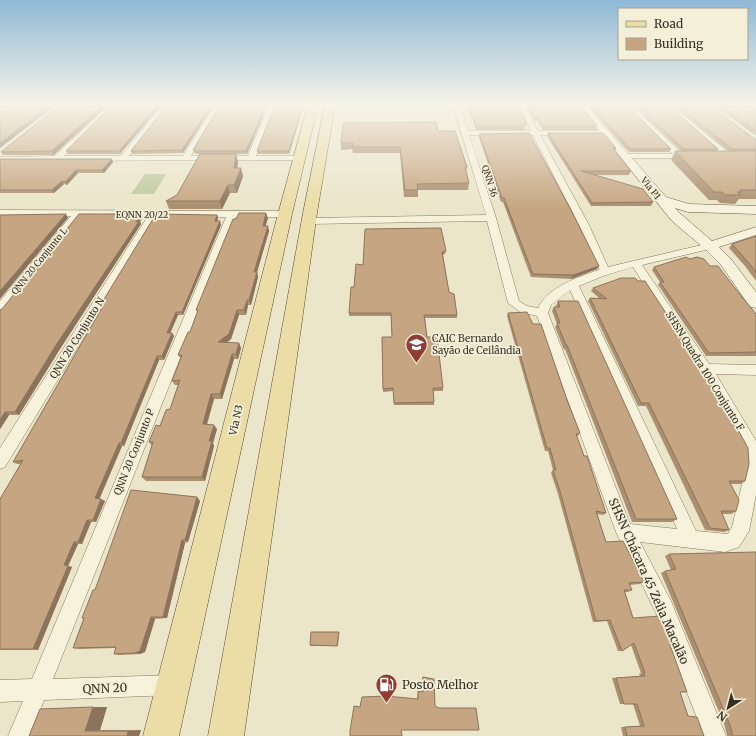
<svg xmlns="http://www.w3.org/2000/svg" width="756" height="736" viewBox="0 0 756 736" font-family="Merriweather,serif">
  <rect width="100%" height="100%" fill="#ebe5c9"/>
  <path fill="#bfc99e" d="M145,174H166L154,194H131Z"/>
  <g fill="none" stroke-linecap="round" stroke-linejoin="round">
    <defs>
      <path id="street" d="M109,105H115L64,156H121L163,105H169L129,156H183L215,105H221L191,156H248L269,105H275L256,156H299L303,158L299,160L0,161V157L55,156Z
        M453,105H459L468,131H531L518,105H524L538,131H609V135H540L589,225L608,267L710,243L715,246L714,248L642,265L709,364L756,365V375L716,374L756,441V495L749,531L739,547L725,552L640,542L671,601L726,736H704L656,613L616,532L537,316L520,312L508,303L487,221L309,224L304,221L309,218L486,215ZM469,135H533L579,225L599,270C578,277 548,287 538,308L527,306L519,301L496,218ZM633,267L712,391L745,451L746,467L732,527L728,534L696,531L579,286L603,276ZM570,290L677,529L630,524L548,313L551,305Z
        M625,105H631L682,154H693V158H622L621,156L625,154H673Z
        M665,105H671L730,154V158H724Z
        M0,210L285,211L290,214L285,217H236L53,679L173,675L180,678L183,685L180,692L173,695L44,700L30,736H8L23,701L0,702V680L32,679L226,217L157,216L5,467L0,469V448L148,216H80L4,312L0,313V301L71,216H0Z"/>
      <path id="secondary" d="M578,105H586L666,197L689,204L756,206V214L688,212L675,208L682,215L712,241L756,227V235L719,247L731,259L756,292V308L750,307L721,265L705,249L672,221Z"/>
      <path id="primary" d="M308,105H318L292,214L179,736H143L278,214Z
        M325,105H335L317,213L244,736H208L303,213Z"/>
    </defs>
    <use href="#street" stroke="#87785f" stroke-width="1"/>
    <use href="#secondary" stroke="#695a42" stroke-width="1"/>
    <use href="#primary" stroke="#554733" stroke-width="1"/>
    <use href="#street" fill="#f7f2dc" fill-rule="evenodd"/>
    <use href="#secondary" fill="#f7f2dc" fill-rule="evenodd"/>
    <use href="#primary" fill="#ebdda5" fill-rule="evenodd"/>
  </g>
  <path fill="#aa8f70" d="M60,105H108L54,155H3L1,152Z
    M112,105L120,154H68L66,151Z
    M167,105H214L183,153L132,154L131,151Z
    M220,105H268L247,154H236L238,162L237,168L243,176L237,193H230L222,209H169L166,201L177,195L200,154H196V153H194L193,150Z
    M304,105L289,154H258L257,151Z
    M467,105H518L527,125L525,126L524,130H476Z
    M525,105H580L597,126L596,130H543L537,120L534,121Z
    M587,105H627L671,149L669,152H629Z
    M632,105H668L718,149L717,151H728L672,105H709L756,140V199H739L735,204L720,203L717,200H709L671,160L675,151H681Z
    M714,105H749L756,109V136Z
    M438,131L467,167L466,173L469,183L468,190H418V197H404L400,153H353L352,149L341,150V143Z
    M548,133L616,148L615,151L631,171L629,175H594L653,202L651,206H591L547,136Z
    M479,134L599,266L597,269L571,279L531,277L503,202H501L479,137Z
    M0,159L113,162L104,173H78L67,185L64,184L54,193H0Z
    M141,214L143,218L140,221L141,224L60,349L19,415H9L0,429L2,309Z
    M217,215L218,218L217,221L221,225L183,315H178L170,333H172L174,336L164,360H159L124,446H122L99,499L105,501L96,522H91L82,544H78L68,566L72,567L38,650H0V499L21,464H17L13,462L103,307L101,304Z
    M268,218L265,226L269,231L257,272L258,277L251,305H248L246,315H239L231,339L227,343H239L241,348L238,359H234L222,399H214L207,425L217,429L213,443L214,446L205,481H146L142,477L152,446L149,442L170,409L178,385H175L172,381L181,359L178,355L190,332L198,312L196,310Z
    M756,236V281L745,266L729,248L732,244Z
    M446,251L445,254L443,255L449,292L457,315V318H425L427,337L443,388V391H433L434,402V405H394L393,391L383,392L382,337H392L391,316H349V313L354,287L363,265Z
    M690,259L738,292L756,314V356H706L658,285L660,282L652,270L654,267Z
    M593,288L692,353L691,354L745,481L741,484H730L736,511L731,514H722L729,530L724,532L705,530L646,406H638L588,301L590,298H599L591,291Z
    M558,301L677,519L672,522H632L565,349L564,350L555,327L557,324L552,311L554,307H556V306Z
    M508,313L567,400L580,433L577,437L606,513L603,515L597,514L606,542L644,582L640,584L629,585L632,590L628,592H625L633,618L672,645L670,646L680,692L688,716L704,736H623L621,727L640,726L633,704H620L612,678L640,676L639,674L641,673L631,645L622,651H618L607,621L593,622L558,494L551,473L553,470L548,451H545L507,316Z
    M197,497L200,501L188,542L185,543L167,618L155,619L145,652L140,654L119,655L114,654L116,648L79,649L73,648L84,619L82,618Z
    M669,554L756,736H727V735L724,724L661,573L665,571L671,570L665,556Z
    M339,633L338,646H311L310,645Z
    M422,677H423L434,679L401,730L360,707L417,699L418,691L423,692Z
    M93,707H107L100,730H141L139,736H29Z"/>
  <path fill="#8b745b" d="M50,105H56L0,148V143Z
    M103,105H108L54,155L52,151Z
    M158,105H162L120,154L119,151Z
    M211,105H214L183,153L182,150Z
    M266,105H268L247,154L246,151Z
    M303,105H304L289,154V151Z
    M537,117V120L534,121L535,118Z
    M236,154L238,162L236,176L234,168Z
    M112,159L113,162L104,173L102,170Z
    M241,168L243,176L237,193L234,185Z
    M76,170L78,173L67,185L65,182Z
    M62,181L64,184L54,193L52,190Z
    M228,185L230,193L222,209L220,201Z
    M266,213L268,218L264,231L263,226Z
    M66,214L68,218L0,299V291Z
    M141,214L143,218L140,221L141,224L60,349L19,415L15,412L56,345Z
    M217,215L218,218L216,225L215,221Z
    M220,221L221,225L183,315L182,312Z
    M268,226L269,231L257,272L258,277L251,305L249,300L254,272Z
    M599,266L597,269L571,279L573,275Z
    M247,300L248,305L246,315L244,310Z
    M237,310L239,315L231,339L220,347L218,342Z
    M176,312L178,315L169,336L167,333Z
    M172,333L174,336L164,360L162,356Z
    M239,343L241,348L238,359L236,354Z
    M232,354L234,359L222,399L220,394Z
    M157,356L159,360L124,446L121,443Z
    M211,394L214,399L205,429L203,424Z
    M5,412L9,415L0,429V420Z
    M214,425L217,429L213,443L214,446L205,481L202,477L209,441Z
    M119,443L122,446L99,500L95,498Z
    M197,497L200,501L188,542L185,540Z
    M101,499L105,501L96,522L93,520Z
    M87,520L91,522L82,544L78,542Z
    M182,540L185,543L167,618L163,617Z
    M74,542L78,544L68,566L72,567L38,650L33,649L64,565Z
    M151,617L155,619L145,652L140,654L135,653Z
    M93,707H107L100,730L85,731Z
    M141,730L139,736H127L128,731Z"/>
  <path fill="#c6a682" stroke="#8b745b" d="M4,105H50L0,143V107Z
    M60,105H103L52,151L1,152Z
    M112,105H158L119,151H66Z
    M167,105H211L182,150L131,151Z
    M220,105H266L246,151H195L196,150H193Z
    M275,105H303L289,151H257Z
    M468,105H518L527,122L524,124L525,126H476Z
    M528,105H580L597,126H544L537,117L535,118Z
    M591,105H627L671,149H630Z
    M637,105H668L718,149H684Z
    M677,105H709L756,140V149H732Z
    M720,105H749L756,109V131Z
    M436,122L438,131H455L467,167H465L469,183L417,184L418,190H405L400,147H352L353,143H341L343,123Z
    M529,133L570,208L599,266L573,275L533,274L504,198H502L479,134Z
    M548,133H603L616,148H613L631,171H581L643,189L653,202L592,203Z
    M675,151H756V190H740L741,192H737L741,195H725L722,192H714Z
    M200,154H236L234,168H241L234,185H228L220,201H166L177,195Z
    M0,159H112L102,170H76L65,182L62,181L52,190H0Z
    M239,213H266L263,226H268L254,272H257L249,300H247L244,310H237L229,334L218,342L239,343L236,354H232L220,394H211L203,424L214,425L209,441H212L202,477H142L153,442H149L156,425L160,426L166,410L170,409L180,380L172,381L182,355H178L188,332H190L198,310H196L233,219H236Z
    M66,214L0,291V215Z
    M79,214H141L136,222L140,220L56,345L15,412H5L0,420V310L2,309Z
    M156,214L217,215L215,221H220L182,312H176L167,333H172L162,356H157L121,443H119L95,498L101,499L93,520H87L78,542H74L64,565L68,566L33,649H0V499L23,460L13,462L103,306L101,304Z
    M441,228L446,251L442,252L449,292L454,294L457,315H424L427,337H437L443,388H433L434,402L394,403L393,388L383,389L382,337H392L391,313H349L351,287H354L356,264L363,265L365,229Z
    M756,236V272L748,262L732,244Z
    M686,257L690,259L697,257L704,259L710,266H718L738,292L756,314V352L709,353L660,282H664L654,267Z
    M621,278H635L638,281H645L692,353H690L726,408L748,448L749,464L745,481H729L739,500L736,511H721L729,530L710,528L649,403H641L590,298L607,299L593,288Z
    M558,301H578L677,519H636L567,345H566L557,323H560L554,307H560Z
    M527,312L533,324H541L567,400L580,433L576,434L584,456H587L606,513L596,511L606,542L623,541L644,582L629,583L632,590H624L633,618L660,616L672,645H670L687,692H680L688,716L697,717L704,736H627L625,727L644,726L637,704H624L616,678L645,676L644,673H645L634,643L622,651L610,620L596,621L560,491L553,470H556L550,448H547L508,313Z
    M131,490L197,497L185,540H182L163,617H151L140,651L135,653L114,654L116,647L73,648L84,618H82L93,590H95Z
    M756,552V736H733L730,725L665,571L676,569L669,554Z
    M311,632H339L337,646L310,645Z
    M423,677L434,679L435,706L439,708H476L479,730H401L402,736H350V731L354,706L360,707L362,697L386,696L418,699V691L423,692Z
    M93,707L85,731H128L127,736H29L40,709Z"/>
  <linearGradient id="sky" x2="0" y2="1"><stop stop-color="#8fb9d6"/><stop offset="0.5" stop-color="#f6f3e7"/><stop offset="1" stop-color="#f6f3e7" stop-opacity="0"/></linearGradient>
  <rect width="756" height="208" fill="url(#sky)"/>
  <defs>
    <symbol id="school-pin" viewBox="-11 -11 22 30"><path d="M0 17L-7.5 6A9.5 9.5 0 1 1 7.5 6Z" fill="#913d34" stroke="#f3efd8"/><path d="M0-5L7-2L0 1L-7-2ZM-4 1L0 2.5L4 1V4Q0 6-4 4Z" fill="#fff"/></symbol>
    <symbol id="fuel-pin" viewBox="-11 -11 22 30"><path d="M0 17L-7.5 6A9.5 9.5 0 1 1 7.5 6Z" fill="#913d34" stroke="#f3efd8"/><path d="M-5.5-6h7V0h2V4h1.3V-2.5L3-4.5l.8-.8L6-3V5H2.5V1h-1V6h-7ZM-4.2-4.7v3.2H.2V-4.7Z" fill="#fff"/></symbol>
  </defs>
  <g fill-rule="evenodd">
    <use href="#school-pin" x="404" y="332" width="25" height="34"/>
    <use href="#fuel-pin" x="374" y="672" width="25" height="34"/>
  </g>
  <g text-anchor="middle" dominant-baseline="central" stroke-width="3.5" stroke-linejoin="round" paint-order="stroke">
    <g font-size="9" fill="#382f22" stroke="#f3efd8">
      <text transform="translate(490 181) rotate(73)">QNN 36</text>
      <text transform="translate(651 188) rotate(51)">Via P1</text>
      <text x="142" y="214">EQNN 20/22</text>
      <text transform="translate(39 261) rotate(-51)">QNN 20 Conjunto L</text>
    </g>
    <g font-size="10" fill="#382f22" stroke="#f3efd8">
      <text transform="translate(77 338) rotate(-58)">QNN 20 Conjunto N</text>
      <text transform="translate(705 371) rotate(58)">SHSN Quadra 100 Conjunto F</text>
      <text transform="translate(236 420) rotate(-77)">Via N3</text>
      <text transform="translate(134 452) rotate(-68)">QNN 20 Conjunto P</text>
    </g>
    <g font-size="10" fill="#382f22" stroke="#f3efd8" text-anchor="start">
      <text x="432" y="338">CAIC Bernardo<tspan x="432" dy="12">Sayão de Ceilândia</tspan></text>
    </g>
    <g font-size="12" fill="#382f22" stroke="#f3efd8">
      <text transform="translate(649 581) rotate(66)">SHSN Chácara 45 Zelia Macalão</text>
      <text transform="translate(105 688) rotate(-2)">QNN 20</text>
    </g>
    <g font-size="12" fill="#382f22" stroke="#f3efd8" text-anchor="start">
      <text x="402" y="684">Posto Melhor</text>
    </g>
  </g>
  <rect x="618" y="8" width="130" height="52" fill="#f3efd8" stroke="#a8a28f"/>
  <rect x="626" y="21" width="20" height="6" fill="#ebdda5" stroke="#a8a28f"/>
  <text x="654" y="28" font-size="12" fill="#382f22">Road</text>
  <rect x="626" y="38" width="20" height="12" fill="#c6a682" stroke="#a8a28f"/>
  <text x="654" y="48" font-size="12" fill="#382f22">Building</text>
  <g transform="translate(728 708) rotate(216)" stroke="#f3efd8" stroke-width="3" paint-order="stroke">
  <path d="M0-3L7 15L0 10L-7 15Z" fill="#382f22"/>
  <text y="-6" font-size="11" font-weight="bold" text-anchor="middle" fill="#382f22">N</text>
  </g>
</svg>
